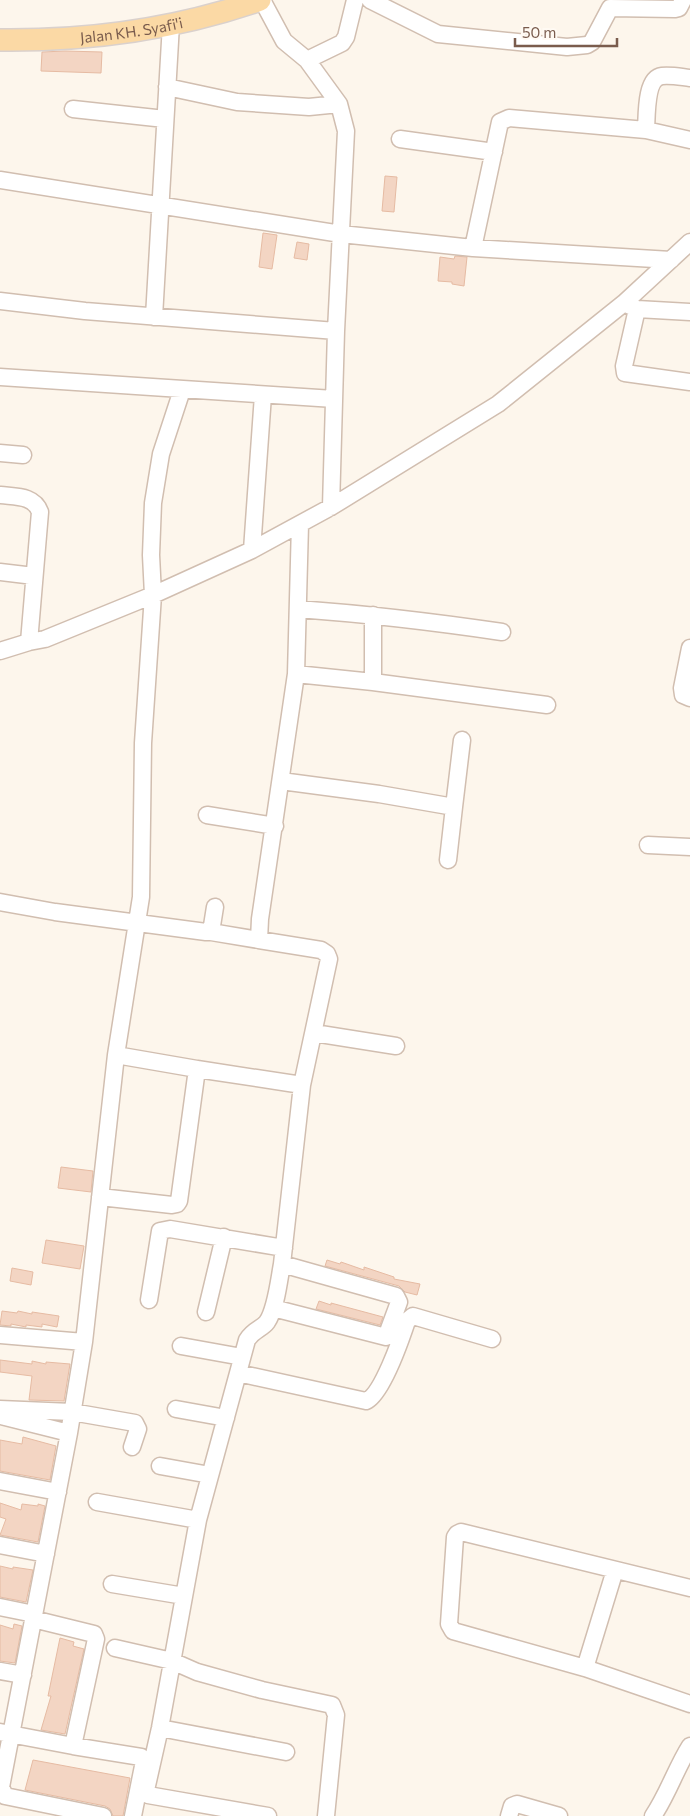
<svg xmlns="http://www.w3.org/2000/svg" width="690" height="1816" viewBox="0 0 690 1816" font-family="Commissioner,sans-serif">
  <rect width="100%" height="100%" fill="#fdf6ec"/>
  <path fill="#f3d5c3" stroke="#e6bba3" d="M65,51L102,52L101,73L41,71L42,52Z
    M385,176L397,177L394,212L382,211Z
    M263,233L277,235L272,269L259,267Z
    M297,242L309,244L307,260L294,258Z
    M455,256L467,257L464,286L452,284V282L438,281L440,257L454,259Z
    M61,1167L93,1171L91,1192L58,1188Z
    M46,1240L84,1246L80,1269L42,1263Z
    M327,1260L340,1264L341,1262L364,1270V1267L394,1277V1279L420,1284L417,1295L405,1292L399,1286L325,1266Z
    M12,1268L33,1272L31,1285L10,1281Z
    M319,1301L331,1305V1303L383,1317L380,1325L316,1309Z
    M2,1311L17,1313L18,1311L32,1314V1312L59,1316L57,1327L42,1324V1327L26,1325V1327L11,1324V1326L0,1325Z
    M0,1360L32,1364V1361L46,1364V1362L70,1364L64,1401L29,1400L32,1376L0,1372Z
    M23,1437L56,1446L50,1480L0,1471V1440L22,1444Z
    M0,1503L21,1510L22,1504L38,1506V1504L45,1506L38,1542L0,1535L6,1519L0,1517Z
    M0,1566L13,1569V1567L33,1570L26,1602L0,1597Z
    M14,1624L22,1626L15,1663L0,1661V1625L13,1629Z
    M60,1638L74,1642L73,1646L84,1649L65,1734L41,1730L51,1696H48Z
    M33,1760L130,1778L123,1816H113L110,1809L105,1806L25,1790Z"/>
  <g fill="none" stroke-linecap="round" stroke-linejoin="round">
    <defs>
      <path id="minor" d="M262,0L284,41L307,60L339,104L346,131L336,331L331,507
        M370,0L438,34L567,47L587,45L592,42L610,8L675,9L679,8L683,0
        M307,60L342,43L346,37L355,0
        M167,87L237,102L309,107L339,104
        M73,109L165,119
        M646,130C647,117 645,78 662,76C671,75 681,77 690,78
        M400,139L494,152
        M0,180L341,234L473,248L671,260
        M473,248L500,122L509,118L646,130L690,140
        M0,301L85,311L336,331
        M628,305L637,309L690,312
        M637,309L624,366L625,373L690,382
        M154,317L171,24
        M0,377L334,399
        M0,453L23,455
        M0,495C15,497 34,495 40,512L29,642
        M252,550L263,395
        M0,572L34,576
        M298,609C366,614 434,622 502,632
        M690,648L682,688L683,695L690,698
        M0,651L29,642L45,639L153,595L252,550L331,507L498,404L624,303L690,242
        M296,674L373,682L547,705
        M373,682V615
        M281,781L379,794L454,807L462,740
        M207,815L275,826
        M648,845L690,847
        M448,860L454,807
        M0,902L55,912L206,932H211L215,907
        M211,932L259,940
        M314,1033L396,1046
        M116,1055L197,1069
        M100,1197L172,1205L177,1204L179,1201L197,1069L302,1085
        M149,1300L160,1231L170,1229L284,1248
        M273,1308L386,1337L399,1302L396,1296L282,1264L302,1085L329,959L327,954L321,950L259,940L260,919L296,674L300,524
        M206,1312L224,1237
        M0,1335L84,1342
        M181,1346L242,1357
        M238,1373L366,1401C382,1395 401,1339 407,1321L413,1316L492,1339
        M0,1409L72,1412L135,1423L138,1429L132,1447
        M176,1409L226,1418
        M1,1416L69,1433
        M160,1466L210,1475
        M0,1481L58,1492
        M97,1502L198,1520
        M0,1545L46,1554
        M112,1584L184,1596
        M690,1588L461,1532L457,1534L455,1537L449,1624L453,1631L585,1668L690,1704
        M0,1607L34,1614
        M33,1619L94,1634L96,1639L73,1746
        M115,1648L172,1661L197,1672L262,1690L332,1705L336,1715L326,1816
        M585,1668L615,1570
        M0,1671L23,1675
        M160,1728L286,1752
        M0,1732L73,1746L141,1757L143,1761V1766L133,1816
        M103,1816L5,1796L1,1787L69,1433L84,1342L116,1055L141,897L143,743L153,595L151,555L153,503L161,454L182,390
        M268,1816L148,1795L146,1790L160,1728L198,1520L247,1340C254,1329 262,1329 267,1322C276,1309 279,1280 282,1264
        M509,1816L512,1806L517,1804L559,1816
        M653,1816C668,1794 676,1768 690,1746"/>
      <g id="major">
        <path id="s1" d="M0,40C87,41 177,29 260,0"/>
      </g>
    </defs>
    <use href="#minor" stroke="#d1beb0" stroke-width="19"/>
    <use href="#major" stroke="#dad1cd" stroke-width="24"/>
    <use href="#minor" stroke="#fff" stroke-width="16"/>
    <use href="#major" stroke="#fbd9a5" stroke-width="21"/>
  </g>
  <g text-anchor="middle" dominant-baseline="central" stroke-width="4" stroke-linejoin="round" paint-order="stroke">
    <g font-size="15" fill="#7a5c4d" stroke="#fffaf3">
      <text stroke="none"><textPath href="#s1" startOffset="132">Jalan KH. Syafi'i</textPath></text>
    </g>
  </g>
  <path d="M515 38v8h102v-8" fill="none" stroke="#7a5c4d" stroke-width="2.5"/>
  <text x="522" y="38" font-size="15" fill="#7a5c4d" stroke="#fffaf3" stroke-width="4" paint-order="stroke">50 m</text>
</svg>
